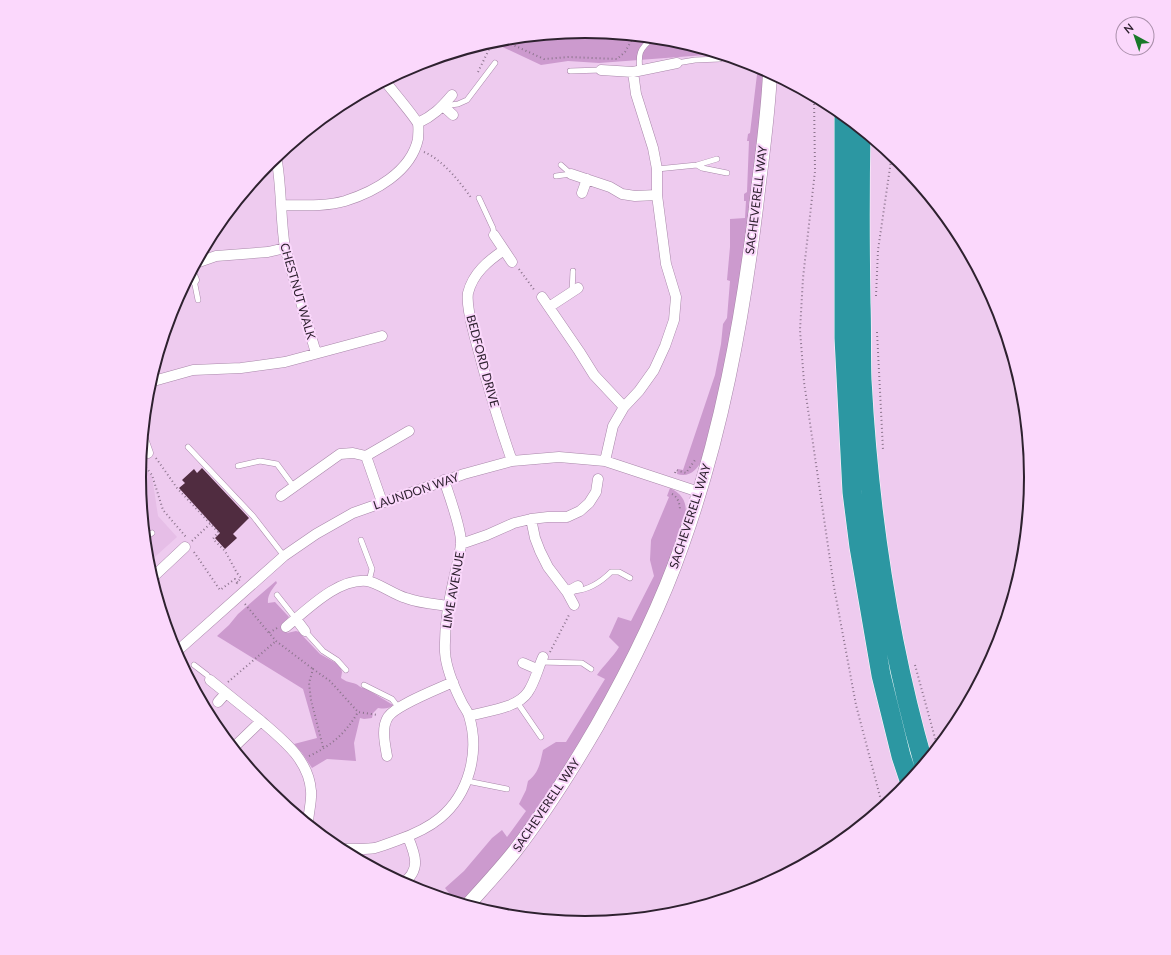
<svg xmlns="http://www.w3.org/2000/svg" width="1171" height="955" viewBox="0 0 1171 955" font-family="Lato,sans-serif">
  <rect width="100%" height="100%" fill="#eecbef"/>
  <path fill="#e6bee7" d="M140,463L152,476L158,516L177,537L147,564L139,477Z"/>
  <path fill="#cc9ace" d="M586,31L673,40L713,52L705,55L599,63L568,61L541,65L496,44L488,43L499,40Z
    M758,66L765,69L749,217L738,291L721,386L702,460C697,470 689,478 677,474L678,469L683,470L715,375L721,344L723,324L727,318L730,281L727,280L730,247V219L745,218L746,201H744V194L747,192L749,141H747L748,134L750,133Z
    M670,488C683,494 688,504 685,517L658,590L632,649L604,702L555,782L525,827L508,849L461,904L450,901L452,897L445,888L464,871L492,838L502,830L507,837L526,811L519,804L526,790L528,781C539,773 540,763 543,750L556,742H566L605,679L597,675C604,665 613,657 619,647L609,637L618,617L631,621L654,576L650,560L651,540L669,497L667,496Z
    M276,581L277,583C273,588 267,595 268,603L275,602L289,617L282,626L287,633L296,631L299,632L320,654L336,663L341,668L342,672L341,678C346,682 350,682 356,684C360,686 360,688 365,688L393,705C388,709 385,709 378,708L373,713L372,718L364,719L360,718L354,743L356,761L327,759L312,768L302,753L294,744L317,738L303,689L217,636L229,625L238,614Z"/>
  <path fill="#502c40" d="M202,468L249,518L233,534L237,538L225,549L215,538L220,533L179,488L185,483L182,480L194,469L197,473Z"/>
  <g fill="none" stroke-linecap="round" stroke-linejoin="round">
    <defs>
      <path id="lane" d="M677,63L695,60L720,59
        M570,71L601,70
        M640,71C638,54 639,49 653,38
        M443,106L458,104L467,100L495,63
        M717,159L697,165L702,168L727,173
        M657,169L697,165
        M556,176L571,174L561,165
        M479,198L493,228L494,235
        M194,280L198,300
        M572,292L573,271
        M188,447L253,516L284,556
        M238,466L260,461L277,464L294,487
        M145,538L152,533
        M361,540L372,569L369,581
        M574,591C589,590 600,583 611,572H619L630,578
        M277,595L296,619
        M305,631L323,651L337,660L346,670
        M540,662L582,663L591,669
        M194,665L207,675L210,680
        M364,685L392,699L399,708
        M517,702L541,737
        M467,781L507,789"/>
      <path id="street" d="M601,70L633,72L677,63
        M443,106L453,115
        M418,123C433,116 441,108 452,95
        M276,156C282,186 280,217 285,248L316,353
        M571,174L610,187L622,194L635,196L657,195
        M582,193L587,179
        M281,205C302,205 324,207 345,201C374,192 411,172 418,139C418,135 419,129 418,124C416,118 390,88 385,81
        M494,235L512,262
        M504,250C488,261 473,273 468,293C466,306 472,326 475,338C486,380 498,421 512,461
        M196,263L216,256L268,252L285,248
        M191,273L194,280
        M542,297L579,351L594,375L624,407
        M549,307L578,288
        M150,382L193,370L241,368L285,362L382,336
        M143,439L148,453
        M366,456L409,431
        M605,461L613,426L624,407L639,391L654,370L665,346L674,320L676,297L666,264L657,195V169L653,148L636,94L633,72
        M281,496L340,454L353,453L366,456L382,502
        M531,519L535,538L540,551L548,567L567,592L574,605
        M461,544L487,535L514,523L531,519L548,517H567L580,511L589,503L596,492L598,479
        M152,578L185,547
        M567,592L578,586
        M296,619L305,631
        M286,627C308,609 338,578 367,581C377,582 394,595 406,598C419,603 434,604 448,606
        M175,653L284,556L316,534L353,513L464,474L512,461L559,457L605,461L699,492
        M523,663L537,669
        M210,680L261,721
        M218,702L226,693
        M469,716C487,711 518,708 528,692C535,682 538,668 543,657
        M233,748L261,721C283,740 309,760 311,791C312,802 308,813 308,825
        M387,756C385,744 381,728 388,717C396,705 438,689 453,682
        M339,849C350,848 363,850 375,848C382,846 390,843 398,840C412,835 428,828 440,818C469,794 480,752 469,716C468,712 464,707 462,703C454,687 446,669 445,652C444,625 449,600 455,574C457,564 460,554 461,544C462,530 449,495 444,480
        M402,884C422,870 415,854 408,837"/>
      <path id="secondary" d="M467,906C483,888 500,870 515,851C545,812 572,769 597,726C630,668 660,608 682,545C721,436 742,322 756,208C761,163 768,118 770,73"/>
      <path id="highway" d="M844,115V338L852,492L859,547L881,675L901,756L910,783
        M861,129C860,187 860,245 861,303C862,329 861,355 862,380C869,510 888,640 924,765"/>
    </defs>
    <use href="#lane" stroke="#a887a9" stroke-width="6"/>
    <use href="#street" stroke="#a887a9" stroke-width="11"/>
    <use href="#secondary" stroke="#a887a9" stroke-width="15"/>
    <use href="#highway" stroke="#fff" stroke-width="20"/>
    <path stroke="#8c748d" stroke-width="2" stroke-dasharray="1 3" stroke-linecap="butt" d="M500,39L544,59L569,57L617,59L625,52L634,36
      M478,72L493,41
      M814,96L815,171L803,278L800,330L804,382L834,587L856,705L883,808
      M424,152C442,159 461,183 472,199
      M519,269L535,291
      M876,296L878,250L892,154
      M877,332L883,450
      M156,458L177,488L218,532L213,539L225,551L237,573L241,578L236,584
      M141,461L152,475L163,510L186,537
      M675,473L676,470L686,473L695,460
      M672,494C678,497 680,504 680,511
      M192,541L210,524
      M194,552L220,590L235,579L238,583
      M245,604L269,633
      M277,628L269,633L276,641L313,669
      M550,652L570,613
      M915,665L938,749
      M228,682L276,641
      M323,747L311,700L309,683L313,669L330,681L358,712
      M309,756C331,746 346,733 358,712L378,715"/>
    <use href="#lane" stroke="#fff" stroke-width="5"/>
    <use href="#street" stroke="#fff" stroke-width="10"/>
    <use href="#secondary" stroke="#fff" stroke-width="14"/>
    <use href="#highway" stroke="#2c97a2" stroke-width="19"/>
  </g>
  <g text-anchor="middle" dominant-baseline="central" stroke-width="4" stroke-linejoin="round" paint-order="stroke">
    <g font-size="12" fill="#2e212f" stroke="#fbd8fc">
      <text transform="translate(756 200) rotate(-83)">SACHEVERELL WAY</text>
      <text transform="translate(298 291) rotate(74)">CHESTNUT WALK</text>
      <text transform="translate(483 361) rotate(75)">BEDFORD DRIVE</text>
      <text transform="translate(416 491) rotate(-19)">LAUNDON WAY</text>
      <text transform="translate(690 516) rotate(-72)">SACHEVERELL WAY</text>
      <text transform="translate(453 590) rotate(-80)">LIME AVENUE</text>
      <text transform="translate(546 805) rotate(-56)">SACHEVERELL WAY</text>
    </g>
  </g>
  <path d="M0 0H1171V955H0ZM146 477a439 439 0 1 1 878 0a439 439 0 1 1-878 0Z" fill="#fbd8fc" fill-rule="evenodd"/>
  <path fill="none" stroke="#2e212f" stroke-width="2" d="M146 477a439 439 0 1 1 878 0a439 439 0 1 1-878 0Z"/>
  <g transform="translate(1135 36) rotate(320)"><circle r="19" fill="#fbd8fc" stroke="#a98faa"/>
  <path d="M0-3L7 15L0 10L-7 15Z" fill="#197929"/>
  <text y="-6" font-size="11" font-weight="bold" text-anchor="middle" fill="#2e212f">N</text>
  </g>
</svg>
